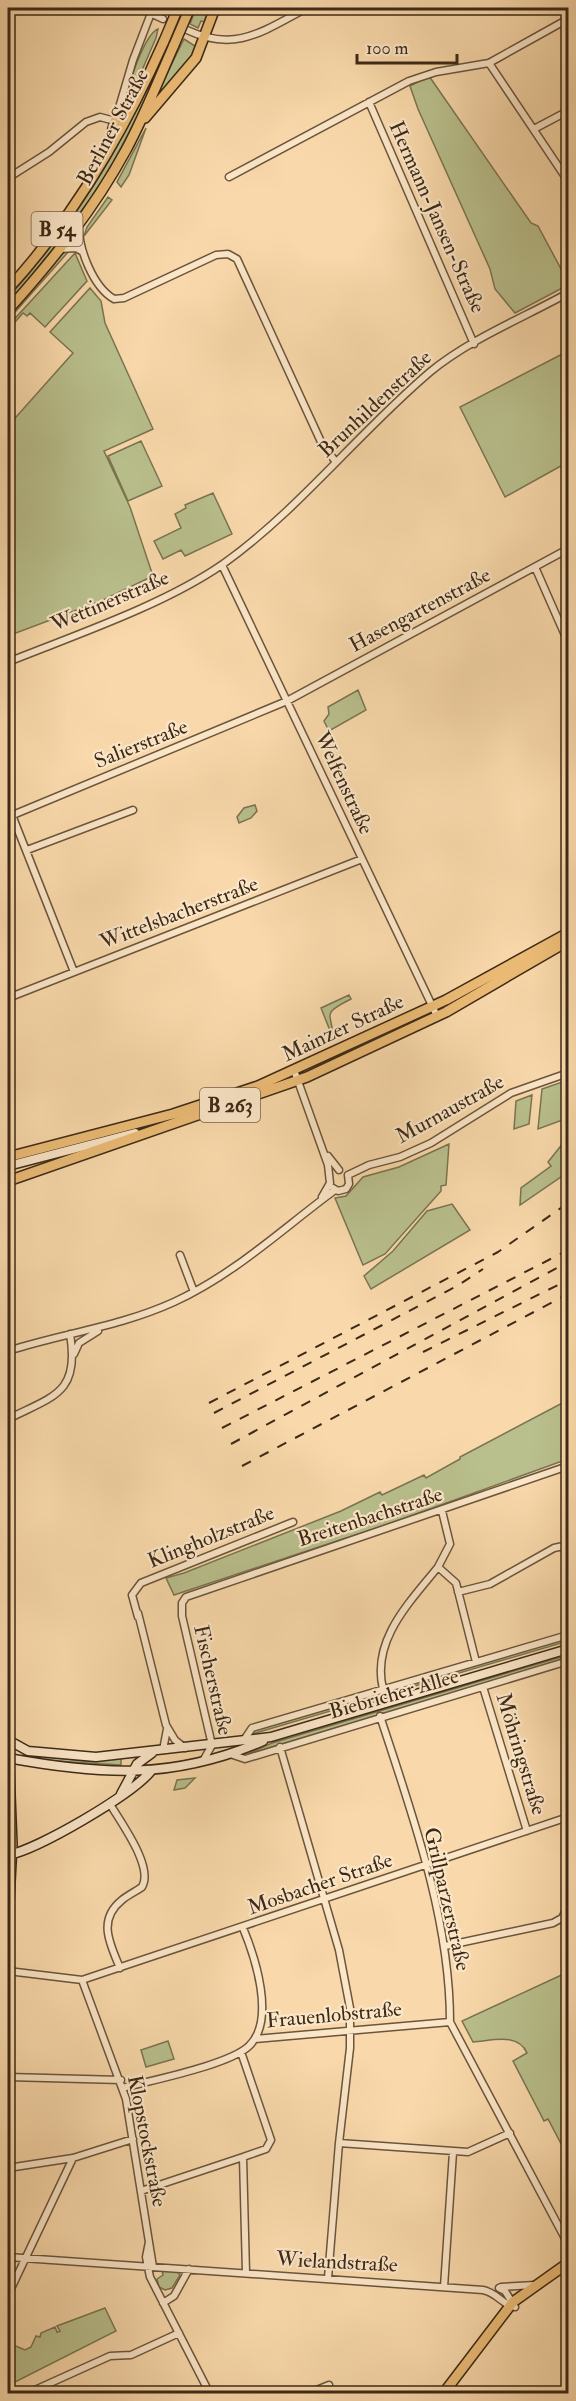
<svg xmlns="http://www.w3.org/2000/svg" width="576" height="2401" viewBox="0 0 576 2401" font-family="'IM FELL Double Pica',serif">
  <rect width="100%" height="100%" fill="#f9d9ab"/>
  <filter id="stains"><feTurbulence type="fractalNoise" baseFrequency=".00333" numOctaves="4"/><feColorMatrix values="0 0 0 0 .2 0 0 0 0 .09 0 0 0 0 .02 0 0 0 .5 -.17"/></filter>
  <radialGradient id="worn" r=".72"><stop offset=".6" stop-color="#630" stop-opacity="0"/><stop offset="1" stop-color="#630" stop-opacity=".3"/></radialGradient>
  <path fill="#b9c08d" stroke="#7a7452" stroke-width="1.5" d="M196,8H212L207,23L201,21L198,28L190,24Z
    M158,29L156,38L120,121C120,107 143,34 158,29Z
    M169,39L172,40C148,93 125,146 93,195C68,233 38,268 8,303V298C83,214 124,142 169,39Z
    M184,39L198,48L151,106Z
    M429,76L531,223L538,226L568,282V285L515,313L495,289L490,269L418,109L410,86Z
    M146,128L129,175L121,187L117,182Z
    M108,197L112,200L84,236L87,227Z
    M69,251L8,320V316L63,253Z
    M75,253L87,281L45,327L30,313L27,316L23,313L8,330V326Z
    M90,288L101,301L105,323L153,429L104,451L130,507L153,576L101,601L8,636V426L73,353L50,332Z
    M568,351V462L505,497L460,407Z
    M141,441L162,486L128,501L108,456Z
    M213,493L232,534L185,556L181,550L163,559L154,541L181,528L175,514L186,508L185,505Z
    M358,690L366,710L329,731L324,721L329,714L328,707Z
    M255,805L257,811L251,818L239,823L237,817L244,808Z
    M349,995L351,999C319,1015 333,1013 333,1038L321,1008Z
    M568,1080V1118L538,1129L542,1089Z
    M532,1095L529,1124L514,1129L516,1101Z
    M568,1137V1172L520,1205L521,1188L551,1166L548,1162Z
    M449,1144L446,1185L441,1186V1191L385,1254L363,1265L335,1198L346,1196L363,1177L399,1167Z
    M452,1204L470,1230L371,1289L364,1276L393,1251L427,1211Z
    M568,1400V1459L388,1524L174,1595L166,1578L184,1573L341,1511L380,1492L382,1495L424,1475L426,1478L460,1459V1457Z
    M568,1637V1641L249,1735L251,1730Z
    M568,1655V1659L241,1757L272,1743Z
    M23,1754L85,1761L121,1758V1765L23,1759Z
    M195,1778L185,1788L174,1790L177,1780Z
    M568,1972V2157L548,2119L544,2121L513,2061L527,2053C518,2032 491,2041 473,2042L462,2021Z
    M168,2041L174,2059L146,2067L141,2050Z
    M162,2270L177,2271L180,2275L172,2288L165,2290L159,2287L157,2279L163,2275Z
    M105,2308L116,2331L13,2383L8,2373L12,2349L16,2346L25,2350L31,2347L36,2336L40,2337L41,2333L55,2327L57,2332L60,2331L57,2326Z"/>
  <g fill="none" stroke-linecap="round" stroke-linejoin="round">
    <defs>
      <path id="street" d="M150,13L163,19
        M187,30C236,53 263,31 307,8
        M489,63L568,181
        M369,102L474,344
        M534,129L568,111
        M229,177L409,81L436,72L489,63L568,19
        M8,178L49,152L86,122L100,117L115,121L133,60L153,8
        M79,225C78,248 93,287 114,299L124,298L216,255L228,254L237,259L322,444L336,462
        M60,249L76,248L83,252
        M222,565L437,1016
        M535,567L568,642
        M8,662C75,635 164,605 223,564C300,509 358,433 430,372C470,339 523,318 568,293
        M12,815L74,972
        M8,817L287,701L568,549
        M27,850L133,810
        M8,998L362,859
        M294,1070L328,1165L330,1183L322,1197
        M328,1156L339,1170
        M348,1175L369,1165L400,1157L431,1143L511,1093L568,1073
        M333,1188L338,1191L346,1189L349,1184L348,1175
        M180,1255L194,1292
        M8,1351C64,1333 119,1327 174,1302C235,1274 282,1229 335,1190
        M74,1354L79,1343L98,1331
        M8,1419C54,1396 80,1393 70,1334
        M442,1511L450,1544L438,1567L456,1583L476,1662
        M458,1592L490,1584L554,1548L568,1545
        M138,1613L166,1725L175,1740L185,1748
        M138,1617L132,1595L141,1583L293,1522
        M483,1687L527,1831
        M383,1689C371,1640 410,1602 438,1567
        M380,1716C412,1814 450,1918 450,2022L568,2244
        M244,1740L252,1728L568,1635
        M280,1747L339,1950L350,2008V2048L339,2143L328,2278
        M163,1750L167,1729
        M230,1754L245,1759L568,1661
        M203,1761L212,1745L182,1616V1603L186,1597L568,1466
        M110,1804C121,1823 154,1867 142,1887C135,1892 128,1895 122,1900C97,1920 110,1944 120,1968
        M445,1946L553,1923L562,1918L568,1906
        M8,1971L82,1980
        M82,1980L568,1817
        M82,1980L126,2099L153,2267
        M255,2039L450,2022
        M241,2052L271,2140L266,2149L243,2157L246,2273
        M8,2077L121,2080
        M123,2088C152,2080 229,2065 249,2046C276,2020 255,1957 243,1928
        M339,2143L468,2152L510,2133
        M8,2168L73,2158L133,2139
        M141,2191L243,2157
        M149,2242L146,2257L150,2277L210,2394
        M8,2257L483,2290C498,2293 502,2305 515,2307L505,2291L499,2288
        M444,2287L453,2152
        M501,2287L535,2285
        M8,2295L73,2158
        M163,2303L174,2296L189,2269
        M26,2394L110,2356L131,2355L179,2333
        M307,2394L329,2385"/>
      <path id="secondary" d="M8,1166L135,1133
        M8,1740L28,1751L96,1757L271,1737L568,1649
        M8,1758C101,1775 173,1780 263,1741
        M121,1794L137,1764L152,1753
        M8,1855C37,1850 133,1794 151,1771"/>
      <path id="primary" d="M145,118L196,58L215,8
        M108,148L115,121
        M8,289C75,216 124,132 164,41
        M8,310C52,261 94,209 126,150C144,117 158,81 174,45
        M8,1157L173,1114L258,1086L446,1000L568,933
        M8,1181L307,1077L446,1012L568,941
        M8,1746L12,1844L8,1920
        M443,2394L513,2302L568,2263"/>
    </defs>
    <use href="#street" stroke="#6b553c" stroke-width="9"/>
    <use href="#secondary" stroke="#3c2917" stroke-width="11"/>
    <use href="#primary" stroke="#3c2917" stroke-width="12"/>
    <use href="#street" stroke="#fbe6c8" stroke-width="6"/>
    <use href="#secondary" stroke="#fbe6c8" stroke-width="8"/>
    <use href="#primary" stroke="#ecbc76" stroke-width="9"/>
    <path stroke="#3c2917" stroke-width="2" stroke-dasharray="10 10" stroke-linecap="butt" d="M423,1352L568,1280
      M209,1403L498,1252L568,1203
      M214,1413L457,1286L483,1269
      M222,1428L568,1250
      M231,1444L568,1262
      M242,1466L568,1294"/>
    <defs>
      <path id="primary-bridge" d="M164,41L178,8
        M174,45L189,10"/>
    </defs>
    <use href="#primary-bridge" stroke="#3c2917" stroke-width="12" stroke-linecap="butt"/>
    <use href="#primary-bridge" stroke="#ecbc76" stroke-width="9"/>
  </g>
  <g text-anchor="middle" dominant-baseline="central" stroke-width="4.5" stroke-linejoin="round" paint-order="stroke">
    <g fill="#fbe6c8" stroke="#75624c" stroke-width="1.5">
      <rect x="31.5" y="212" width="51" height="34" rx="4.5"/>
      <rect x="200" y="1088" width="60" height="34" rx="4.5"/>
    </g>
    <g font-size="20" font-weight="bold" fill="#3c2917">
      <text x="57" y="229">B 54</text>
      <text x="230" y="1105">B 263</text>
    </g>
    <g font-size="21" fill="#3c2917" stroke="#fbe6c8">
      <text transform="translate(113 127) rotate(-62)">Berliner Straße</text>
      <text transform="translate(437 217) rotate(66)">Hermann-Jansen-Straße</text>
      <text transform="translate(375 404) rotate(-43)">Brunhildenstraße</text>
      <text transform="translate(110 601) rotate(-23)">Wettinerstraße</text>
      <text transform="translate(420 610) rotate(-28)">Hasengartenstraße</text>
      <text transform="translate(141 744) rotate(-22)">Salierstraße</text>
      <text transform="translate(344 783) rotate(65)">Welfenstraße</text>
      <text transform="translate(179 913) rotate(-21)">Wittelsbacherstraße</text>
      <text transform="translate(343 1028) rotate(-25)">Mainzer Straße</text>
      <text transform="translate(450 1109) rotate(-29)">Murnaustraße</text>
      <text transform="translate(370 1517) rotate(-18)">Breitenbachstraße</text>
      <text transform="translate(211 1537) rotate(-22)">Klingholzstraße</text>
      <text transform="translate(213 1680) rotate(77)">Fischerstraße</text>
      <text transform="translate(394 1694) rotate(-16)">Biebricher Allee</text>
      <text transform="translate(521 1754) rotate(73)">Möhringstraße</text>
      <text transform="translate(320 1884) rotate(-19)">Mosbacher Straße</text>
      <text transform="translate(447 1899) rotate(77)">Grillparzerstraße</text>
      <text transform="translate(334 2015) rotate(-5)">Frauenlobstraße</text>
      <text transform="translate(147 2141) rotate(79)">Klopstockstraße</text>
      <text transform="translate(337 2262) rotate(3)">Wielandstraße</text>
    </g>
  </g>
  <rect width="576" height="2401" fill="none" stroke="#f9d9ab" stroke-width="30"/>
  <rect x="9" y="9" width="558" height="2383" fill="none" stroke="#3c2917" stroke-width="3"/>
  <rect x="15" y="15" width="546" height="2371" fill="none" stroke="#3c2917" stroke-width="1.5"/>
  <path d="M357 54v9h100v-9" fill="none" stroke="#3c2917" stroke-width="3"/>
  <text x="366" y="54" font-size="18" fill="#3c2917" stroke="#fbe6c8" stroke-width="4.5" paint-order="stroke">100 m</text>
  <rect width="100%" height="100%" filter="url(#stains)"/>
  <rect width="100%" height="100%" fill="url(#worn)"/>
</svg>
